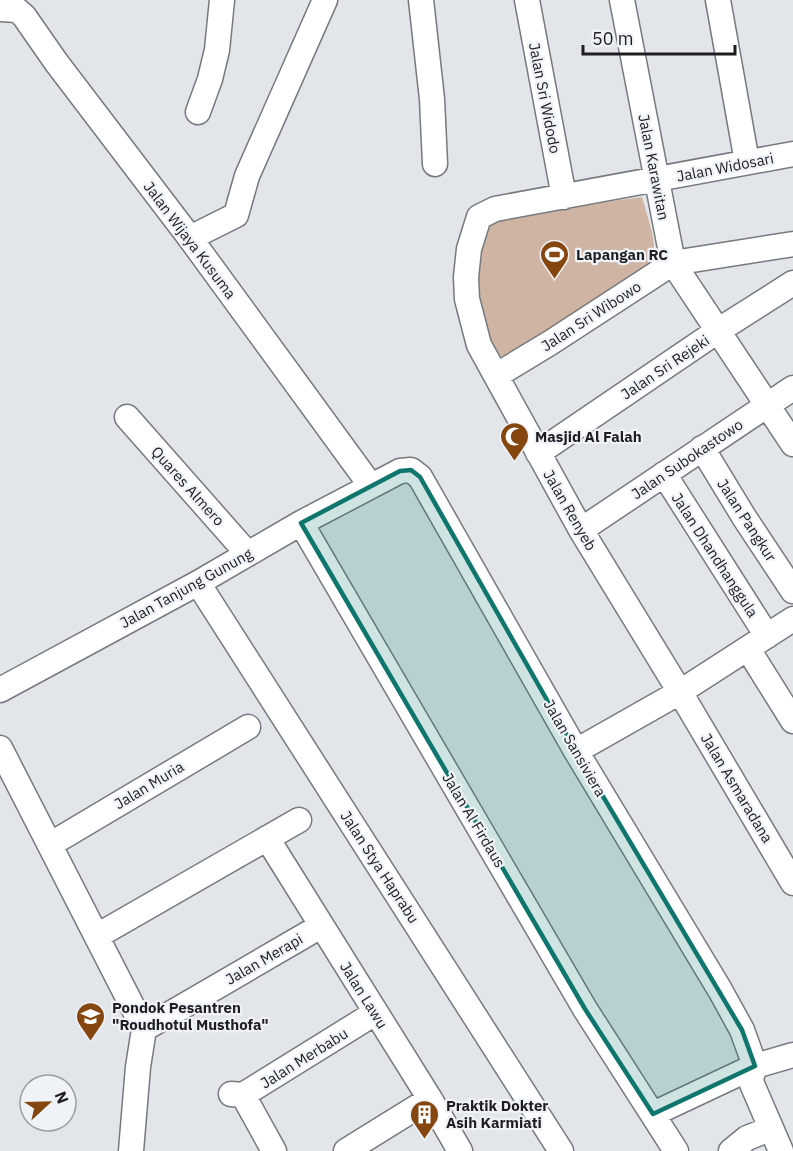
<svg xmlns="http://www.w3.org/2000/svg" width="793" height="1151" viewBox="0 0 793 1151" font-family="'IBM Plex Sans',sans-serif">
  <rect width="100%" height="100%" fill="#e2e6eb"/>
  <path fill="#cfb4a3" d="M642,197L652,232L657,266L499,358C494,349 488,339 484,329C471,293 476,255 485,219Z"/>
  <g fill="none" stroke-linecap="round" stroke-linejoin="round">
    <defs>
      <path id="street" d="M421,0L432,99L435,164
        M527,0L564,197
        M622,0L673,263L793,444
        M718,0L747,162
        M0,9L17,10L24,16L56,62L190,238L371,486
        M198,112L210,79L217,50L222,0
        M793,154L495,209L479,217L469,249L466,277L467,299L479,345L581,530L680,692L793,883
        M190,238L236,215L247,176L325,0
        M497,375L550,343L673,263L793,244
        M127,417L248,554
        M702,448L744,517L793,591
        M538,453L719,330L793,283
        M664,474L767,636
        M301,523L585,1009L676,1151
        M581,530L793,388
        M198,583L561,1151
        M748,649L793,721
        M0,690L198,583L301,523L400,471L411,470L420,477L576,751L720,990L742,1030L755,1066
        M0,748L144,1029L138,1067L131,1151
        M576,751L680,692L793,619
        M267,838L430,1099L460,1151
        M51,844L248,727
        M97,936L299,820
        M144,1029L321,926
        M755,1066L751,1079L752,1084L781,1151
        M231,1094L243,1095L375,1013
        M243,1095L274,1151
        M653,1114L755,1066L793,1055
        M346,1151L430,1099
        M731,1151L747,1138L770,1129"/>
    </defs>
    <use href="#street" stroke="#76797e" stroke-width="27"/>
    <use href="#street" stroke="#fff" stroke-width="24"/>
  </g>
  <path fill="#0f766e" fill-opacity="0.2" stroke="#0f766e" stroke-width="4.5" stroke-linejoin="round" d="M411,470L420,477L576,751L742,1030L755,1066L653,1114L585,1009L301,523L400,471Z"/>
  <defs>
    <symbol id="stadium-pin" viewBox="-11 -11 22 30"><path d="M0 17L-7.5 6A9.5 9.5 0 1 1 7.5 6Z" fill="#86460f" stroke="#eff3f8"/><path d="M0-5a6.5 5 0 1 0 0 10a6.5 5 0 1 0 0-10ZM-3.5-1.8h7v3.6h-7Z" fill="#fff"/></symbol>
    <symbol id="mosque-pin" viewBox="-11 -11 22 30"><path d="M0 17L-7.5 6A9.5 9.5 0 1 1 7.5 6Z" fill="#86460f" stroke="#eff3f8"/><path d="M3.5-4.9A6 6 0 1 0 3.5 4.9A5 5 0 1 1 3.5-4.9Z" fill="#fff"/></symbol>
    <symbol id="school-pin" viewBox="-11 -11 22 30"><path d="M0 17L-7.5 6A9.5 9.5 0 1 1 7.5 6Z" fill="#86460f" stroke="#eff3f8"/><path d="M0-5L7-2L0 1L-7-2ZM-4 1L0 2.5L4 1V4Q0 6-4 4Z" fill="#fff"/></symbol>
    <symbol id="building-pin" viewBox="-11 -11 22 30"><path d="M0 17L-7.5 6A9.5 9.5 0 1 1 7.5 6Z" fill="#86460f" stroke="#eff3f8"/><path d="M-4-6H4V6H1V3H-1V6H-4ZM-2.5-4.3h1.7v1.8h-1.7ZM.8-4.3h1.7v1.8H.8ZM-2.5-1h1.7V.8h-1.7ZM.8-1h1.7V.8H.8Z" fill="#fff"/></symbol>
  </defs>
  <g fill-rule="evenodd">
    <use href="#stadium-pin" x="538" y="238" width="33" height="45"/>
    <use href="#mosque-pin" x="498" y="420" width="33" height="45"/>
    <use href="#school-pin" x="74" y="1000" width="33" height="45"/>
    <use href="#building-pin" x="408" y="1098" width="33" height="45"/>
  </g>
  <g text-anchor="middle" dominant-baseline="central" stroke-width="4.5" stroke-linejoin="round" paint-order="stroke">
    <g font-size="15" fill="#1c1e1f" stroke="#eff3f8">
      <text transform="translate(545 98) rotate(79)">Jalan Sri Widodo</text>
      <text transform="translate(654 167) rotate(79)">Jalan Karawitan</text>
      <text transform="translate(725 167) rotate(-11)">Jalan Widosari</text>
      <text transform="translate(190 240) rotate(53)">Jalan Wijaya Kusuma</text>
      <text transform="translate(591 316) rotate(-33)">Jalan Sri Wibowo</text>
      <text transform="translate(665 367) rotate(-34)">Jalan Sri Rejeki</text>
      <text transform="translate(687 459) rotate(-34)">Jalan Subokastowo</text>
      <text transform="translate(188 486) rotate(48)">Quares Almero</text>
      <text transform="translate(570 510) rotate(60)">Jalan Renyeb</text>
      <text transform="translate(747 520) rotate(57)">Jalan Pangkur</text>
      <text transform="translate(715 555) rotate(57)">Jalan Dhandhanggula</text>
      <text transform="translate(186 588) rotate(-29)">Jalan Tanjung Gunung</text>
      <text transform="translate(575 748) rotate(60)">Jalan Sansiviera</text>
      <text transform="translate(149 785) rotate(-31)">Jalan Muria</text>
      <text transform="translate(737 788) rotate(59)">Jalan Asmaradana</text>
      <text transform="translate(474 820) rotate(59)">Jalan Al Firdaus</text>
      <text transform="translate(380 867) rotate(57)">Jalan Stya Haprabu</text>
      <text transform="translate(264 959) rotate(-30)">Jalan Merapi</text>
      <text transform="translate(364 995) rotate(58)">Jalan Lawu</text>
      <text transform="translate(304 1058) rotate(-32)">Jalan Merbabu</text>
    </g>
    <g font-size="15" font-weight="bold" fill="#1c1e1f" stroke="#eff3f8" text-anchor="start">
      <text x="576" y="254">Lapangan RC</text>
      <text x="535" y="436">Masjid Al Falah</text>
      <text x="112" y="1007">Pondok Pesantren<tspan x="112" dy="17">"Roudhotul Musthofa"</tspan></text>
      <text x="446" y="1105">Praktik Dokter<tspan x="446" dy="17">Asih Karmiati</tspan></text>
    </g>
  </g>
  <g transform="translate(48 1103) rotate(68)"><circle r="28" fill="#eff3f8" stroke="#9b9ea1" stroke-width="1.5"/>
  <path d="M0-4.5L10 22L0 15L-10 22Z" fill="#86460f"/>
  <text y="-9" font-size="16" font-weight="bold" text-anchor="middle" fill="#1c1e1f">N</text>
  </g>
  <path d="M583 45v9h152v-9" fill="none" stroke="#1c1e1f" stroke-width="3"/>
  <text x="592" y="45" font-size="18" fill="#1c1e1f" stroke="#eff3f8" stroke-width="4.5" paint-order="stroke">50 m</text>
</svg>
